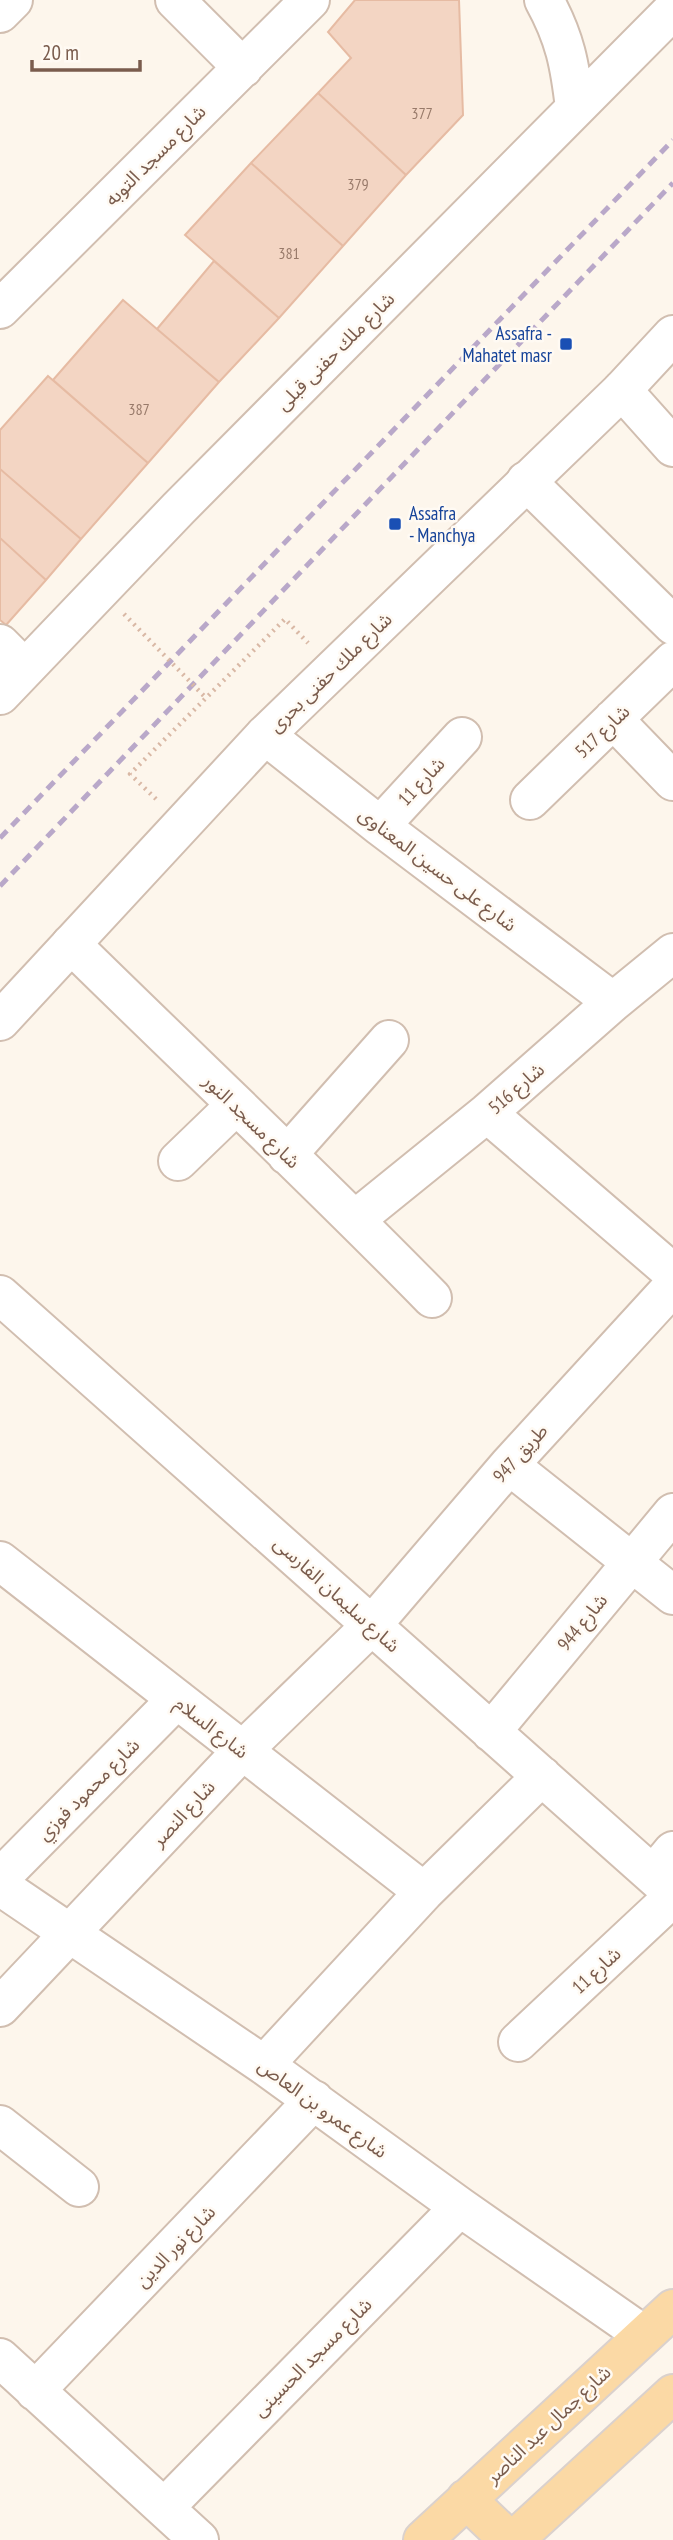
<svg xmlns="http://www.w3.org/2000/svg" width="673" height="2540" viewBox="0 0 673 2540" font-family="'PT Sans Narrow','Noto Sans Arabic',sans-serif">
  <rect width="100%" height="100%" fill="#fdf6ec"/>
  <path fill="#f3d5c3" stroke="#e6bba3" stroke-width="2" d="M355,0H459L463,115L406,175L318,93L351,58L328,32Z
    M318,93L406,175L343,246L251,163Z
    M251,163L343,246L279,318L185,235Z
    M214,261L279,318L219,382L157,329Z
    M123,300L219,382L148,463L53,380Z
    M48,376L148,463L81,539L0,469V430Z
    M0,469L81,539L46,580L0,538Z
    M0,538L46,580L6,625L0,620Z"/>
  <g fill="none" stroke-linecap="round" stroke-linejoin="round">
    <defs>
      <path id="minor" d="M175,0L243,68
        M0,13L13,0
        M0,309L310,0
        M622,390L673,447
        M526,481L673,625
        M0,644L24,668
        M613,719L673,781
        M265,735L380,826L613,1002
        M530,800L673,661
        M380,826L462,737
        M71,944C191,1062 314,1177 432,1298
        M487,1113L673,1273
        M287,1155L389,1040
        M178,1161L235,1106
        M356,1219L487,1113L613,1002L673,953
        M0,1295L673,1893
        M509,1465L673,1595
        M0,1561L424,1892
        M491,1732L673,1513
        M653,1875L673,1851
        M0,1878L177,1699
        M0,1886L264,2065L460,2207L644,2335
        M0,2007L242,1751L372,1625L509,1465L673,1286
        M518,2042L673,1897
        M264,2065L424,1892L542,1776
        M0,2125L79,2187
        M0,2358L199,2540
        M35,2391L314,2100
        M164,2508L460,2207"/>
      <path id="tertiary" d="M544,0C565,38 570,65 575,108
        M0,695L178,509L673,10
        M0,1021L265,735L622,390L673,335"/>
      <path id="primary" d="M466,2499L509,2540
        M423,2540L673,2309
        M514,2540L673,2394"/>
    </defs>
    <use href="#minor" stroke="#d1beb0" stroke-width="42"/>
    <use href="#tertiary" stroke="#d1beb0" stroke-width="42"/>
    <use href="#primary" stroke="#dad1cd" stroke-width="42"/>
    <path stroke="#d9b8a5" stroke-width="4.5" stroke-dasharray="2 5" stroke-linecap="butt" d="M156,799L130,774L285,619L308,643"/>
    <use href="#minor" stroke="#fff" stroke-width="38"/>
    <use href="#tertiary" stroke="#fff" stroke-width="38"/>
    <use href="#primary" stroke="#fbd9a5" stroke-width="38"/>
    <path stroke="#b9a8c9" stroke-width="5" stroke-dasharray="10 7" stroke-linecap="butt" d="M0,838L673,140
      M0,886L673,183"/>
    <path stroke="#d9b8a5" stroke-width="4.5" stroke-dasharray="2 5" stroke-linecap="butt" d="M124,614L206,698"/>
  </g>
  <g fill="#1a4fb4" stroke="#fffaf3" stroke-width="2.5">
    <rect x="559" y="337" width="14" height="14" rx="3.5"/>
    <rect x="388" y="517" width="14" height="14" rx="3.5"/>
  </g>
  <g text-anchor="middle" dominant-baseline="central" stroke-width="5" stroke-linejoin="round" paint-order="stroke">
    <g font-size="16" fill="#987a6a">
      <text x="422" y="113">377</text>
      <text x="358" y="184">379</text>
      <text x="289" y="253">381</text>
      <text x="139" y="409">387</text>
    </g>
    <g font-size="19" fill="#7a5c4d" stroke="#fffaf3">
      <text transform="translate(155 155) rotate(-45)">شارع مسجد التوبه</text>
      <text transform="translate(335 351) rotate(-45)">شارع ملك حفنى قبلى</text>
      <text transform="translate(330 672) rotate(-44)">شارع ملك حفنى بحرى</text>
      <text transform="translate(602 731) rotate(-44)">شارع 517</text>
      <text transform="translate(421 781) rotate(-47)">شارع 11</text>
      <text transform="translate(438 869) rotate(37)">شارع على حسين المعناوى</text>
      <text transform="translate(516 1088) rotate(-41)">شارع 516</text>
      <text transform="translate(252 1121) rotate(44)">شارع مسجد النور</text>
      <text transform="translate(520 1453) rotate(-48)">طريق 947</text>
      <text transform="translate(337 1594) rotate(42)">شارع سليمان الفارسى</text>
      <text transform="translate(582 1622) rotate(-51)">شارع 944</text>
      <text transform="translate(212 1727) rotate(38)">شارع السلام</text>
      <text transform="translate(88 1789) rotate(-45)">شارع محمود فوزي</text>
      <text transform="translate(183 1813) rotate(-47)">شارع النصر</text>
      <text transform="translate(596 1970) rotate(-43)">شارع 11</text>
      <text transform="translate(323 2108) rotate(36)">شارع عمرو بن العاص</text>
      <text transform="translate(175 2246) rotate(-46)">شارع نور الدين</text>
      <text transform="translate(312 2357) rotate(-45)">شارع مسجد الحسينى</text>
      <text transform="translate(548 2424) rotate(-43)">شارع جمال عبد الناصر</text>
    </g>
    <g font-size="19" fill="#164399" stroke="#fffaf3" text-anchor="end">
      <text x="552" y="333">Assafra -<tspan x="552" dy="22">Mahatet masr</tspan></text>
      <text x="409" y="513" text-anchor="start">Assafra<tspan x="409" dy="22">- Manchya</tspan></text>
    </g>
  </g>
  <path d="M32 60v10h108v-10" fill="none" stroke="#7a5c4d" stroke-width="3.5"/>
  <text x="42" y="60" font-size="21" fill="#7a5c4d" stroke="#fffaf3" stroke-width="5" paint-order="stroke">20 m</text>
</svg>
